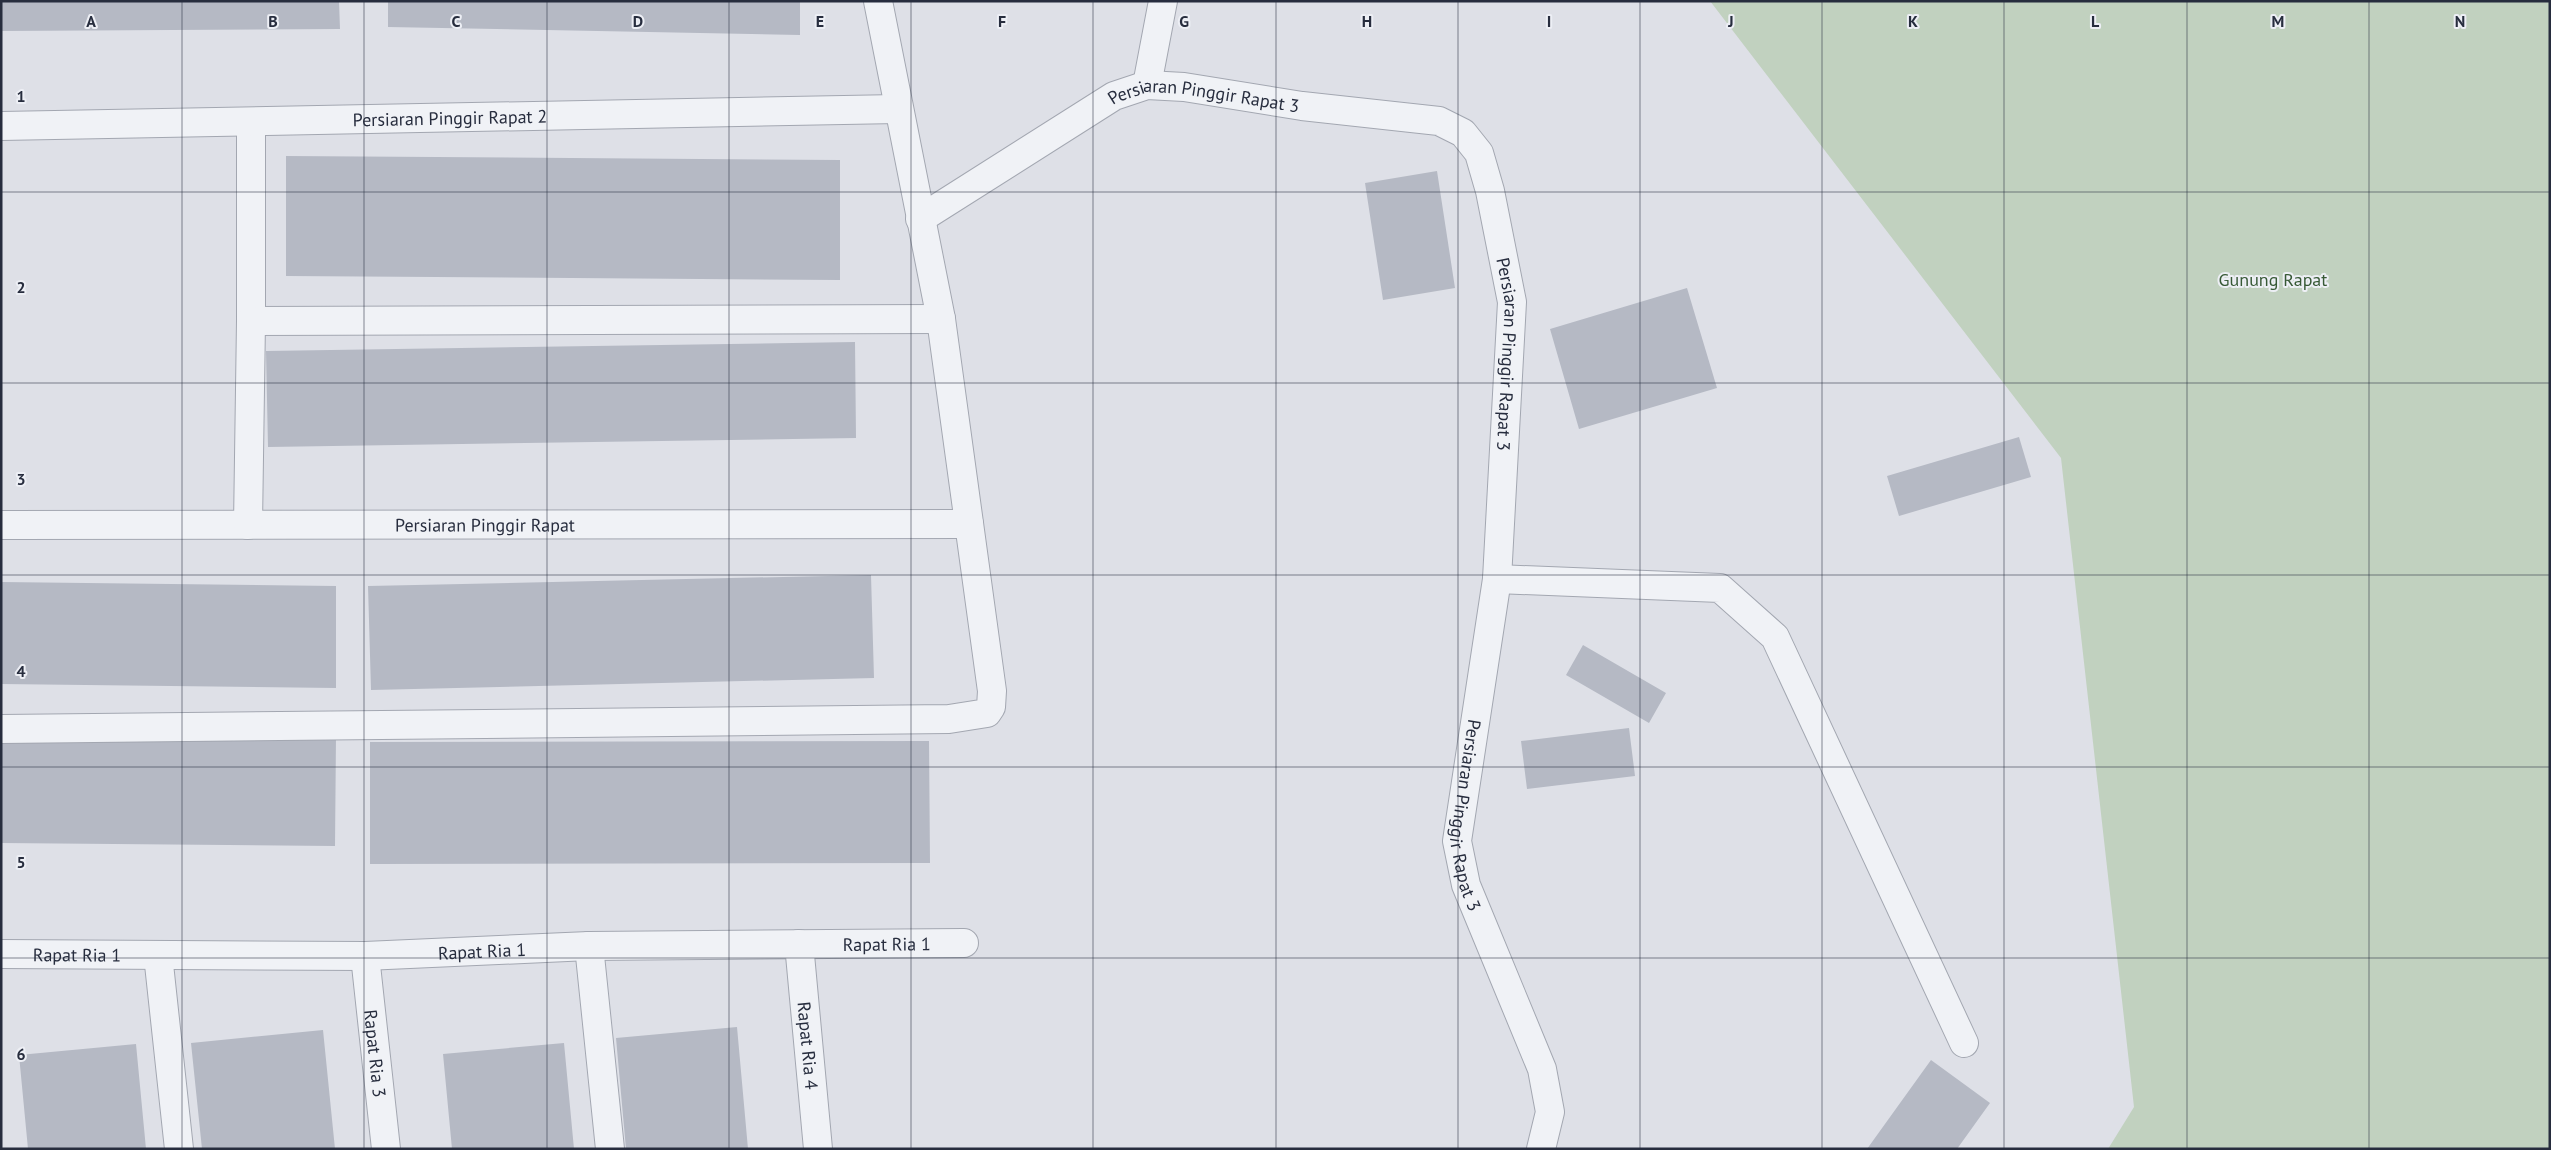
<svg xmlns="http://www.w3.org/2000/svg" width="2551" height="1150" viewBox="0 0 2551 1150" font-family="'PT Sans',sans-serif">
  <rect width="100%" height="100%" fill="#dee0e7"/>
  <path fill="#c1d1bf" d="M1710,1H2550V1149H2108L2134,1107L2061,458Z"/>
  <path fill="#b5b9c4" d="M1,1H339L340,29L1,31Z
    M388,1H800V35L388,27Z
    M286,156L840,160V280L286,276Z
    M1437,171L1455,288L1383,300L1365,183Z
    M1687,288L1717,388L1579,429L1550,329Z
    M855,342L856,438L268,447L266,351Z
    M2019,437L2031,477L1899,516L1887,476Z
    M871,575L874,678L371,690L368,586Z
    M1,582L336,586V688L1,684Z
    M1583,645L1666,693L1649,723L1566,675Z
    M1629,728L1635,776L1527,789L1521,741Z
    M1,732L336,736L335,846L1,843Z
    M929,741L930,863L370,864V742Z
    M737,1027L748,1149H626L616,1038Z
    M323,1030L335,1149H202L191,1043Z
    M564,1043L574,1149H452L443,1054Z
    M136,1044L146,1149H28L19,1055Z
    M1931,1060L1990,1103L1957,1149H1867Z"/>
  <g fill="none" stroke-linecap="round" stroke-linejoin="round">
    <defs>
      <g id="minor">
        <path d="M1147,85L1163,1"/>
        <path d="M251,122V321L941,319"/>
        <path id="s1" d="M1,126L898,109"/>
        <path id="s2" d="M920,219L1114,96L1147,85L1184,87L1302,106L1439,121L1463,133L1479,153L1490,191L1512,302L1497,579L1457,841L1466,885L1542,1069L1550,1112L1541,1149"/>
        <path id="s3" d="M1,525L969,524"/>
        <path d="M248,525L251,321"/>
        <path d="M1497,579L1720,588L1775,637L1964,1043"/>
        <path d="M1,729L949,719L987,713L991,707L992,691L941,319L878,1"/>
        <path id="s4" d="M799,944L818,1149"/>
        <path d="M589,946L610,1149"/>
        <path id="s5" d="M1,954L365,956L589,946L964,943"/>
        <path d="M158,955L179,1149"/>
        <path id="s6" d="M365,956L386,1149"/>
      </g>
    </defs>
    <use href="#minor" stroke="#a3a7b1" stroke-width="30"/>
    <use href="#minor" stroke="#f0f2f6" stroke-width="28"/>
  </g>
  <path fill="none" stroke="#272d3e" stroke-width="1" stroke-opacity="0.55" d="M182,1V1149M364,1V1149M547,1V1149M729,1V1149M911,1V1149M1093,1V1149M1276,1V1149M1458,1V1149M1640,1V1149M1822,1V1149M2004,1V1149M2187,1V1149M2369,1V1149M1,192H2550M1,383H2550M1,575H2550M1,767H2550M1,958H2550"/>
  <g text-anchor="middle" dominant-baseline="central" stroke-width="4" stroke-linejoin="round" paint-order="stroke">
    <g font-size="18" fill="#272d3e" stroke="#edeff5">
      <text stroke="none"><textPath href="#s2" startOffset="321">Persiaran Pinggir Rapat 3</textPath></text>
      <text stroke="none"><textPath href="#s1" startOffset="449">Persiaran Pinggir Rapat 2</textPath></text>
      <text stroke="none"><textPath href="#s2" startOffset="816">Persiaran Pinggir Rapat 3</textPath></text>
      <text stroke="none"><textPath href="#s3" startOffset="484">Persiaran Pinggir Rapat</textPath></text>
      <text stroke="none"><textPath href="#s2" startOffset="1281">Persiaran Pinggir Rapat 3</textPath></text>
      <text stroke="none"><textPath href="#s5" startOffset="886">Rapat Ria 1</textPath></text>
      <text stroke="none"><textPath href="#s5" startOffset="481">Rapat Ria 1</textPath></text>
      <text stroke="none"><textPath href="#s5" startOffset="76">Rapat Ria 1</textPath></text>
      <text stroke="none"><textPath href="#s4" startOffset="102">Rapat Ria 4</textPath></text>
      <text stroke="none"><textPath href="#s6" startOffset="98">Rapat Ria 3</textPath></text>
    </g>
    <g font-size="18" fill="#375935" stroke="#edeff5">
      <text x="2273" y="279">Gunung Rapat</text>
    </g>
  </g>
  <g font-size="16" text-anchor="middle" font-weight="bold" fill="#272d3e" stroke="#edeff5" stroke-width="4" stroke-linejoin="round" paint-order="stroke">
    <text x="91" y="27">A</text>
    <text x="273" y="27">B</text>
    <text x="456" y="27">C</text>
    <text x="638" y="27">D</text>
    <text x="820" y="27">E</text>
    <text x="1002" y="27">F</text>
    <text x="1184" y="27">G</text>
    <text x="1367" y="27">H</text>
    <text x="1549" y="27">I</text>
    <text x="1731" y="27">J</text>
    <text x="1913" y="27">K</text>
    <text x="2095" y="27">L</text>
    <text x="2278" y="27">M</text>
    <text x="2460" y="27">N</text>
    <text x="21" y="102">1</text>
    <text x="21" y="293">2</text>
    <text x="21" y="485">3</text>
    <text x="21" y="677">4</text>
    <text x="21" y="868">5</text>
    <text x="21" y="1060">6</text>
  </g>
  <rect width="2551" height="1150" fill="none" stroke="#272d3e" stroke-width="5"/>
</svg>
